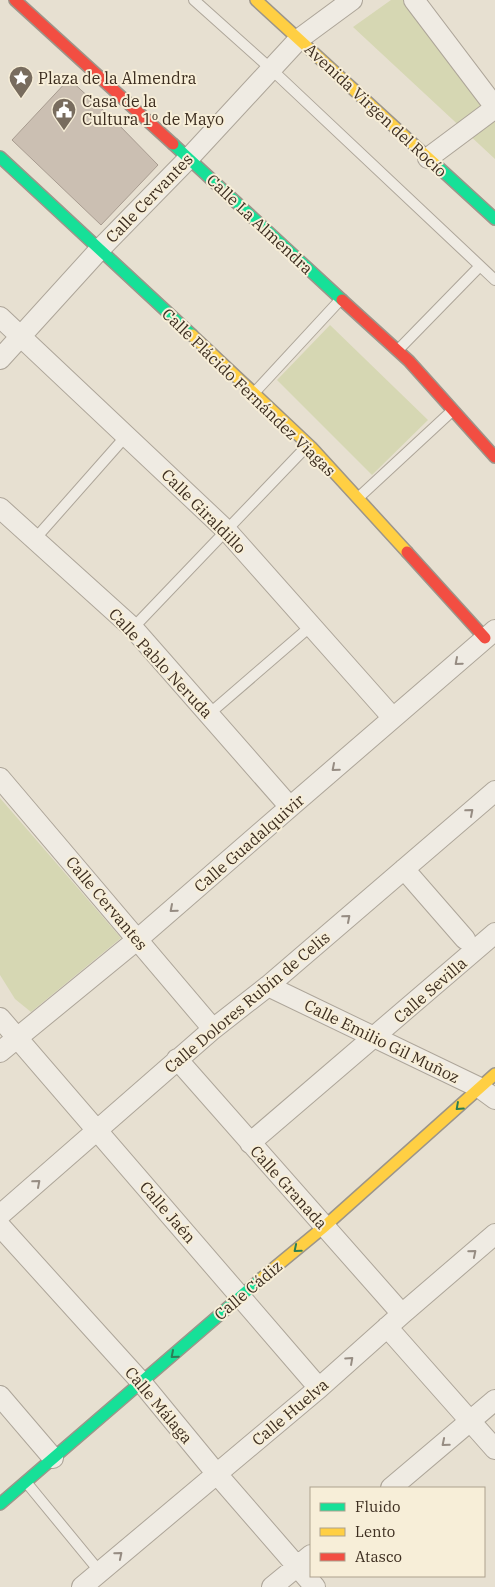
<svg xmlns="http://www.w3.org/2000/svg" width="495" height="1587" viewBox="0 0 495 1587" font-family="'IBM Plex Serif',serif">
  <rect width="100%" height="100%" fill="#e7e0d1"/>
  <path fill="#d6d7b3" d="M391,0H410L495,117V159L353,27Z
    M330,325L428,420L372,475L277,380Z
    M0,798L121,938L31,1012L15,999L0,975Z"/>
  <path fill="#cbbfb2" stroke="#a89c90" d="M69,79L116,122L158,165L101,225L12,140Z"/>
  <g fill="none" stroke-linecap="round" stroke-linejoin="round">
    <defs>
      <path id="lane" d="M194,0L271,69L495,280
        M398,350L480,266
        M254,393L341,299
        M358,498L452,411
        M35,539L126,436
        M133,628L308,445
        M209,714L311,626
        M26,1482L100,1572"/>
      <path id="street" d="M414,0L495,107
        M428,158L495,108
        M0,317L227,531L393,718
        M0,359L100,249L189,158L299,39L352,0
        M0,508L133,628L290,807
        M0,778L213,1029
        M404,869L465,939
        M268,986L480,1088L495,1099
        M0,1018L319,1388
        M0,1052L138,939L290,807L495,630
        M177,1059L402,1314
        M250,1143L495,933
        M0,1215L213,1029L268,986L495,791
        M0,1226L142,1383L216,1473L315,1587
        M387,1327L495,1449
        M0,1396L53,1458
        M391,1488L495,1400
        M82,1587L319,1388L402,1314L495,1234
        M272,1587L311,1555"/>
      <path id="fast" d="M173,144L342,300
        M0,157L192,335
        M436,165L495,219
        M0,1504L262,1278"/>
      <path id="slow" d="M256,0L436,165
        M192,335L311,447L407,552
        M262,1278L325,1226L495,1074"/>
      <path id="jam" d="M15,0L173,144
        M342,300L409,361L495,457
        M407,552L485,638"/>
    </defs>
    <use href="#lane" stroke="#ada599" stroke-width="12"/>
    <use href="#street" stroke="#ada599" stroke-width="22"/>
    <use href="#fast" stroke="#9c958a" stroke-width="14"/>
    <use href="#slow" stroke="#9c958a" stroke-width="14"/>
    <use href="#jam" stroke="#9c958a" stroke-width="14"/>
    <use href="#lane" stroke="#efebe3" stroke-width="10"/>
    <use href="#street" stroke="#efebe3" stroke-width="20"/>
    <use href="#fast" stroke="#16e098" stroke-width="11"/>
    <use href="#slow" stroke="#ffcf43" stroke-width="11"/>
    <use href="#jam" stroke="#f24e42" stroke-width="11"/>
  </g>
  <defs><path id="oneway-chevron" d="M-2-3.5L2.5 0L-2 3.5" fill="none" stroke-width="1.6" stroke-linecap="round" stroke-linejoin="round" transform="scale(1.25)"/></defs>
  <g stroke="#968c82">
    <use href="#oneway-chevron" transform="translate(458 662) rotate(139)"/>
    <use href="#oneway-chevron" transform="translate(335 768) rotate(139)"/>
    <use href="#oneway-chevron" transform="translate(470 812) rotate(-41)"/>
    <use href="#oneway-chevron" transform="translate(173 909) rotate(139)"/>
    <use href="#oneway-chevron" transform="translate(347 918) rotate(-41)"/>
    <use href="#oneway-chevron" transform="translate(37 1183) rotate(-41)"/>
    <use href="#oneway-chevron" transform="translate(473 1253) rotate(-40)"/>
    <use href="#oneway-chevron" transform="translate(350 1360) rotate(-42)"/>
    <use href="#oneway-chevron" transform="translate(445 1443) rotate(140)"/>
    <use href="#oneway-chevron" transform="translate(119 1555) rotate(-40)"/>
  </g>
  <g stroke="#2b7e56">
    <use href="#oneway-chevron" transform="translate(459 1107) rotate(138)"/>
    <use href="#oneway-chevron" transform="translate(297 1249) rotate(140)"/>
    <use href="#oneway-chevron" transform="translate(174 1355) rotate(139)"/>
  </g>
  <defs>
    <symbol id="sight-pin" viewBox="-11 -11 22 30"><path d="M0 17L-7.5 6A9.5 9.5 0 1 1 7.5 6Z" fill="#786c5e" stroke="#f7eed8"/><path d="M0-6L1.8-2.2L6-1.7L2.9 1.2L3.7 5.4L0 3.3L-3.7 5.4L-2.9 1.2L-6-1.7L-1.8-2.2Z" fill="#fff"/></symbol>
    <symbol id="civic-pin" viewBox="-11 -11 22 30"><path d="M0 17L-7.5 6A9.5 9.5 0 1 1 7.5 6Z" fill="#786c5e" stroke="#f7eed8"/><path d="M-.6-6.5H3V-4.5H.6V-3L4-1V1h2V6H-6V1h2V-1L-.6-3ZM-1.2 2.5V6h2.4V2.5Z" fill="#fff"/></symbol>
  </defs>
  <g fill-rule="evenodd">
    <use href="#sight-pin" x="7" y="64" width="28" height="38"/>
    <use href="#civic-pin" x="50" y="96" width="28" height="38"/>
  </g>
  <g text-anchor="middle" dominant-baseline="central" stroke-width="4" stroke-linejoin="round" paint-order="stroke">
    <g font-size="16" fill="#3d2e20" stroke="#f7eed8" text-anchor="start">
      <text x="38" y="78">Plaza de la Almendra</text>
      <text x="82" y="101">Casa de la<tspan x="82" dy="18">Cultura 1º de Mayo</tspan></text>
    </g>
    <g font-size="16" fill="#3d2e20" stroke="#f7eed8">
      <text transform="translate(376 110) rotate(43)">Avenida Virgen del Rocío</text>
      <text transform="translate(149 198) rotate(-46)">Calle Cervantes</text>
      <text transform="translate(260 224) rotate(43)">Calle La Almendra</text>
      <text transform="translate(249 392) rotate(44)">Calle Plácido Fernández Viagas</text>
      <text transform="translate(204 511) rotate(45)">Calle Giraldillo</text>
      <text transform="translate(161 663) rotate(47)">Calle Pablo Neruda</text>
      <text transform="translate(249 843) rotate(-41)">Calle Guadalquivir</text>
      <text transform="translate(107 903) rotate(50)">Calle Cervantes</text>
      <text transform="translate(430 990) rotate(-41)">Calle Sevilla</text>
      <text transform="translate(247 1002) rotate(-40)">Calle Dolores Rubín de Celis</text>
      <text transform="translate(382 1041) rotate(26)">Calle Emilio Gil Muñoz</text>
      <text transform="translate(289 1187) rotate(48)">Calle Granada</text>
      <text transform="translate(168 1212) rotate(49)">Calle Jaén</text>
      <text transform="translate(248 1290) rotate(-40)">Calle Cádiz</text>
      <text transform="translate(159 1405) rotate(50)">Calle Málaga</text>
      <text transform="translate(290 1412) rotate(-40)">Calle Huelva</text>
    </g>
  </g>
  <rect x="310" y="1487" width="175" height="90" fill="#f7eed8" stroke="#ada18e"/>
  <rect x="320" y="1503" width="25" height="8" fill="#16e098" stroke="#ada18e"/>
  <text x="355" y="1512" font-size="15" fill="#3d2e20">Fluido</text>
  <rect x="320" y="1528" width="25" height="8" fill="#ffcf43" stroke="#ada18e"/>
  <text x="355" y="1537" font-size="15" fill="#3d2e20">Lento</text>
  <rect x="320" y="1553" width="25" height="8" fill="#f24e42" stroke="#ada18e"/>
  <text x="355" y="1562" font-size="15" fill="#3d2e20">Atasco</text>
</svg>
